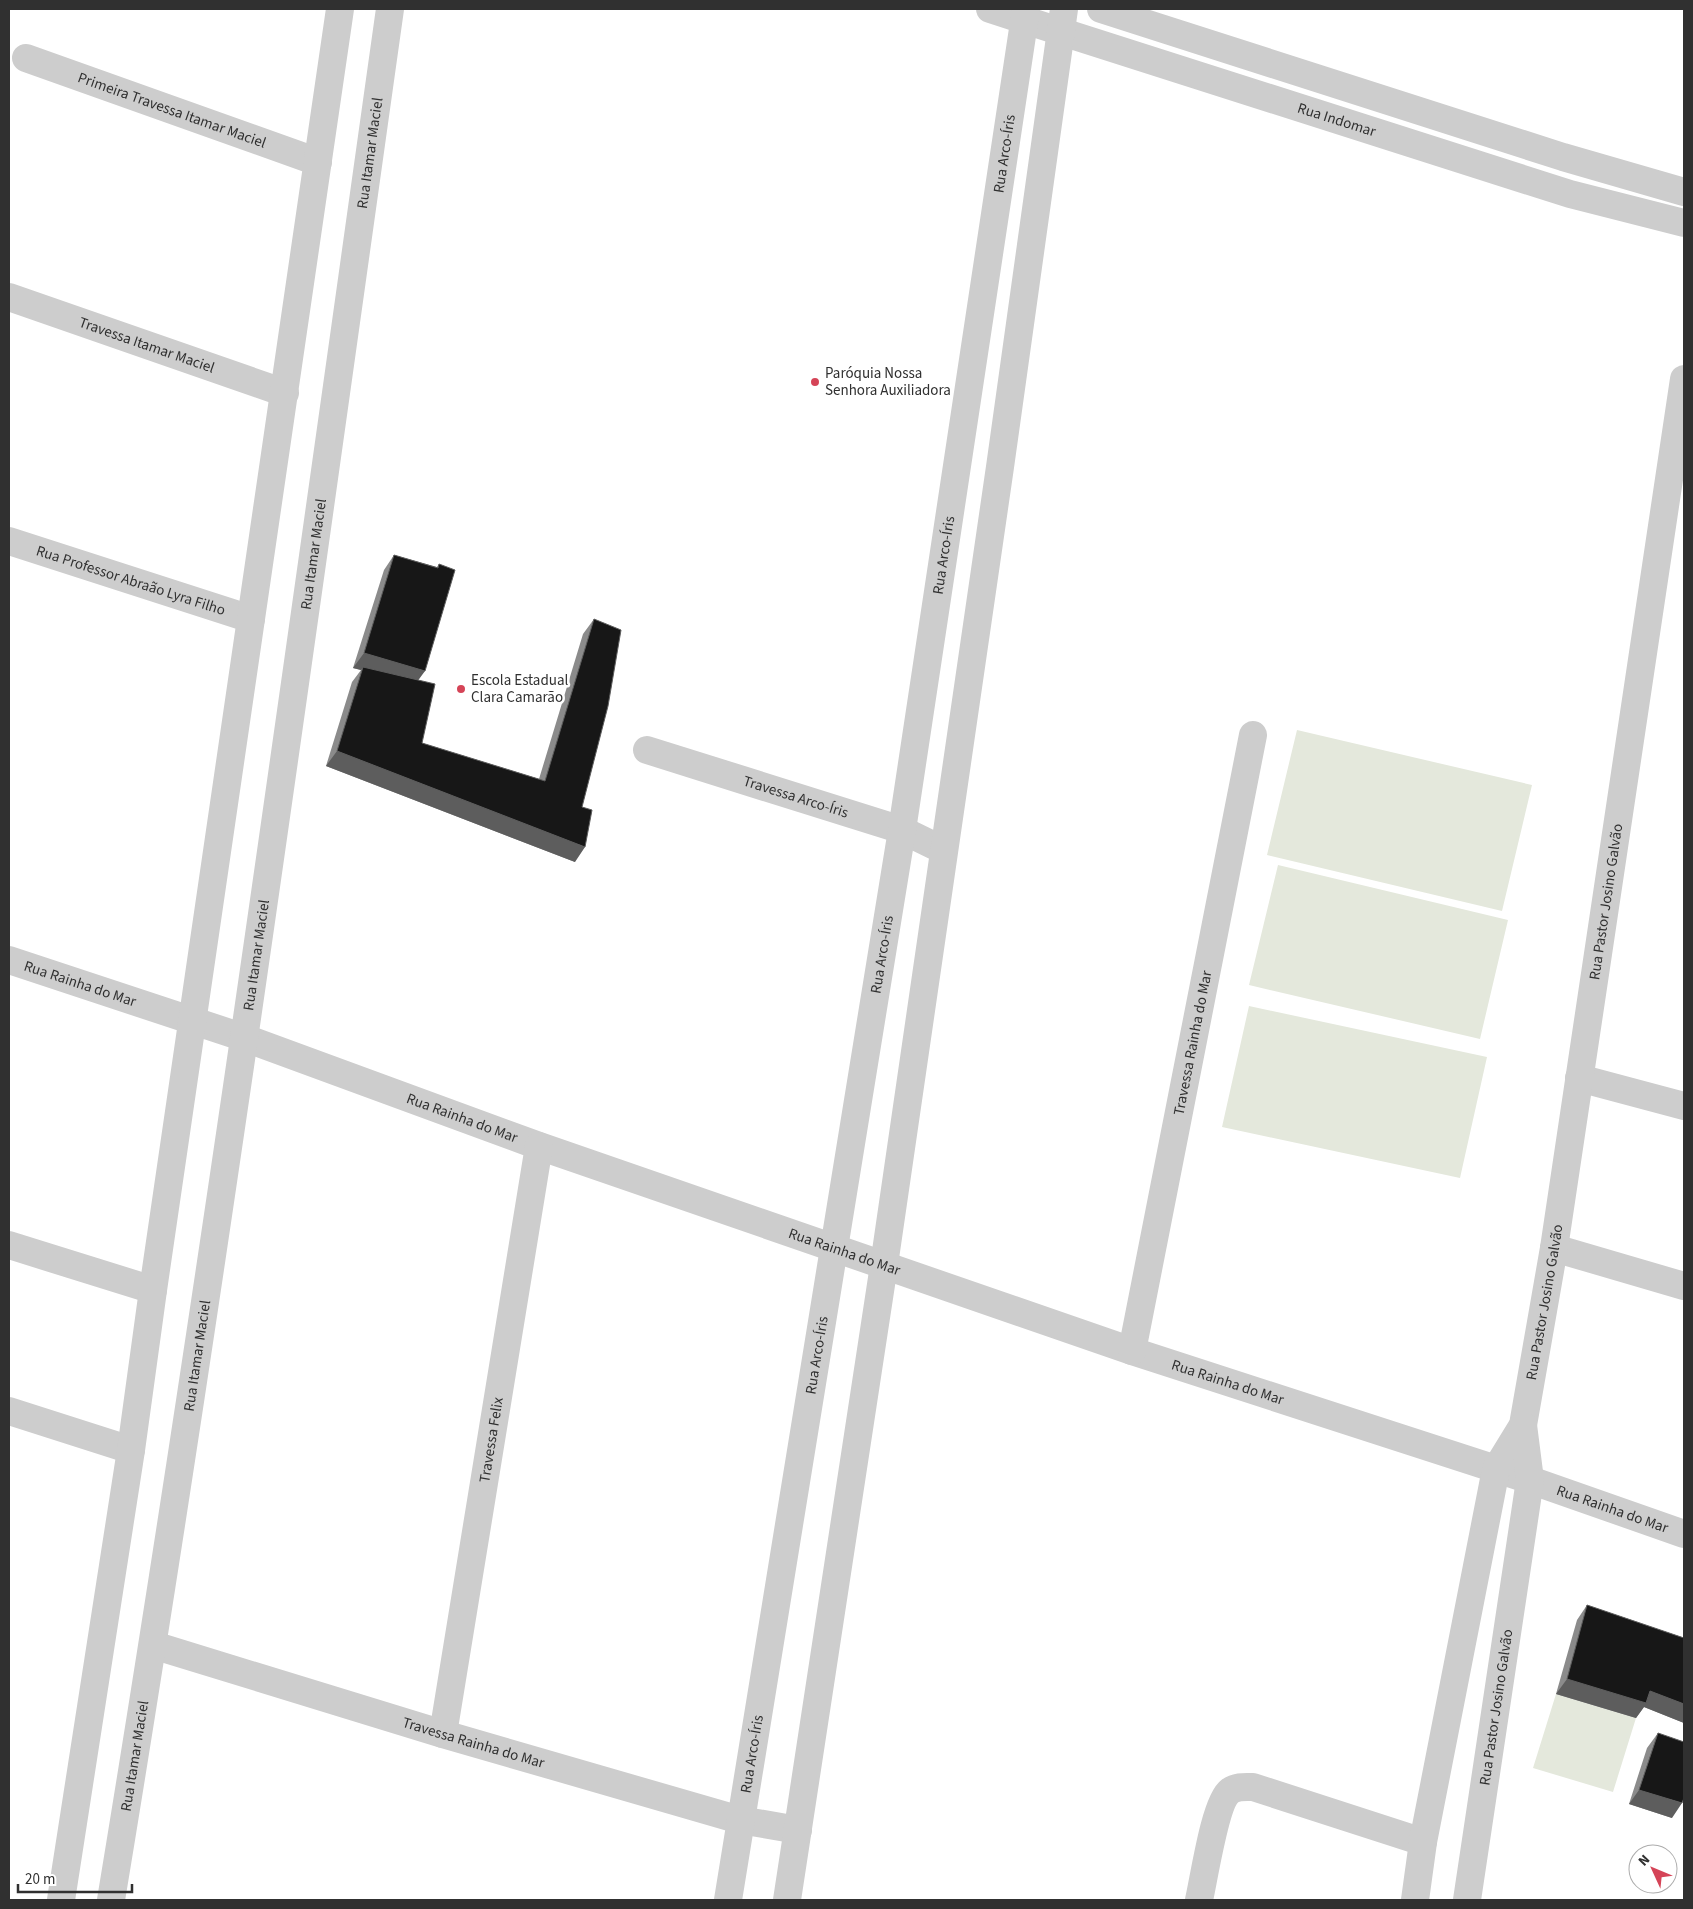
<svg xmlns="http://www.w3.org/2000/svg" width="1693" height="1909" viewBox="0 0 1693 1909" font-family="'Source Sans 3',sans-serif">
  <rect width="100%" height="100%" fill="#fff"/>
  <path fill="#e4e8dc" d="M1297,730L1532,785L1502,911L1267,855Z
    M1278,865L1508,920L1480,1039L1249,985Z
    M1249,1006L1487,1057L1460,1178L1222,1127Z
    M1556,1694L1636,1718L1613,1792L1533,1768Z"/>
  <g fill="none" stroke-linecap="round" stroke-linejoin="round">
    <g stroke="#cdcdcd" stroke-width="28">
      <path id="s1" d="M990,9L1570,194L1684,223"/>
      <path d="M1101,9L1563,157L1684,192"/>
      <path id="s2" d="M26,58L318,162"/>
      <path id="s3" d="M9,297L285,393"/>
      <path id="s4" d="M9,541L251,619"/>
      <path id="s5" d="M647,750L902,830L943,850"/>
      <path id="s6" d="M9,960L245,1038L539,1146L1132,1351L1530,1480L1684,1534"/>
      <path d="M1579,1078L1684,1106"/>
      <path d="M9,1245L153,1290"/>
      <path d="M1554,1248L1684,1286"/>
      <path id="s7" d="M1132,1351L1253,735"/>
      <path d="M9,1411L131,1450"/>
      <path id="s8" d="M153,1645L443,1734L740,1820L798,1830"/>
      <path id="s9" d="M443,1734L539,1146"/>
      <path d="M61,1900L131,1450L153,1290L340,9"/>
      <path id="s10" d="M111,1900C215,1271 301,640 390,9"/>
      <path id="s11" d="M728,1900L902,830L1026,9"/>
      <path d="M787,1900L884,1265L1000,467L1064,9"/>
      <path d="M1199,1900C1204,1879 1215,1802 1230,1791C1237,1786 1245,1787 1253,1787L1423,1842"/>
      <path id="s12" d="M1415,1900L1423,1842L1496,1469L1523,1425L1554,1248L1684,379"/>
      <path id="s13" d="M1467,1900L1530,1480L1523,1425"/>
    </g>
  </g>
  <path fill="#8b8b8b" d="M394,555L437,567L439,564L418,680L422,743L539,779L583,634L594,619L582,807L575,862L326,766L352,682L361,670L353,668L384,570Z
    M1587,1605L1684,1638V1723L1644,1707L1636,1718L1556,1694L1577,1620Z
    M1658,1733L1672,1818L1629,1804L1647,1748Z"/>
  <path fill="#5d5d5d" d="M364,653L425,671L414,686L363,667L361,670L353,668Z
    M337,751L585,847L575,862L326,766Z
    M1567,1679L1650,1691L1684,1704V1723L1644,1707L1636,1718L1556,1694Z
    M1639,1790L1682,1803L1672,1818L1629,1804Z"/>
  <path fill="#171717" stroke="#5d5d5d" d="M394,555L438,568L439,564L455,570L425,671L364,653Z
    M594,619L621,630L608,706L582,807L592,810L585,847L337,751L363,667L435,684L422,743L545,781Z
    M1587,1605L1684,1638V1704L1650,1691L1646,1703L1567,1679Z
    M1658,1733L1684,1742V1798L1682,1803L1639,1790Z"/>
  <g fill="#d54457" stroke="#fff" stroke-width="2">
    <circle cx="815" cy="382" r="5"/>
    <circle cx="461" cy="689" r="5"/>
  </g>
  <g text-anchor="middle" dominant-baseline="central" stroke-width="5" stroke-linejoin="round" paint-order="stroke">
    <g font-size="15" fill="#303030" stroke="#fff">
      <text stroke="none"><textPath href="#s2" startOffset="155">Primeira Travessa Itamar Maciel</textPath></text>
      <text stroke="none"><textPath href="#s1" startOffset="364">Rua Indomar</textPath></text>
      <text stroke="none"><textPath href="#s10" startOffset="1766">Rua Itamar Maciel</textPath></text>
      <text stroke="none"><textPath href="#s11" startOffset="1768">Rua Arco-Íris</textPath></text>
      <text stroke="none"><textPath href="#s3" startOffset="146">Travessa Itamar Maciel</textPath></text>
      <text stroke="none"><textPath href="#s10" startOffset="1361">Rua Itamar Maciel</textPath></text>
      <text stroke="none"><textPath href="#s11" startOffset="1362">Rua Arco-Íris</textPath></text>
      <text stroke="none"><textPath href="#s4" startOffset="128">Rua Professor Abraão Lyra Filho</textPath></text>
      <text stroke="none"><textPath href="#s5" startOffset="156">Travessa Arco-Íris</textPath></text>
      <text stroke="none"><textPath href="#s12" startOffset="1020">Rua Pastor Josino Galvão</textPath></text>
      <text stroke="none"><textPath href="#s10" startOffset="956">Rua Itamar Maciel</textPath></text>
      <text stroke="none"><textPath href="#s11" startOffset="958">Rua Arco-Íris</textPath></text>
      <text stroke="none"><textPath href="#s6" startOffset="75">Rua Rainha do Mar</textPath></text>
      <text stroke="none"><textPath href="#s7" startOffset="314">Travessa Rainha do Mar</textPath></text>
      <text stroke="none"><textPath href="#s6" startOffset="480">Rua Rainha do Mar</textPath></text>
      <text stroke="none"><textPath href="#s6" startOffset="885">Rua Rainha do Mar</textPath></text>
      <text stroke="none"><textPath href="#s12" startOffset="615">Rua Pastor Josino Galvão</textPath></text>
      <text stroke="none"><textPath href="#s11" startOffset="552">Rua Arco-Íris</textPath></text>
      <text stroke="none"><textPath href="#s10" startOffset="551">Rua Itamar Maciel</textPath></text>
      <text stroke="none"><textPath href="#s6" startOffset="1290">Rua Rainha do Mar</textPath></text>
      <text stroke="none"><textPath href="#s9" startOffset="298">Travessa Felix</textPath></text>
      <text stroke="none"><textPath href="#s6" startOffset="1695">Rua Rainha do Mar</textPath></text>
      <text stroke="none"><textPath href="#s13" startOffset="195">Rua Pastor Josino Galvão</textPath></text>
      <text stroke="none"><textPath href="#s8" startOffset="335">Travessa Rainha do Mar</textPath></text>
      <text stroke="none"><textPath href="#s11" startOffset="148">Rua Arco-Íris</textPath></text>
      <text stroke="none"><textPath href="#s10" startOffset="146">Rua Itamar Maciel</textPath></text>
    </g>
    <g font-size="15" fill="#303030" stroke="#fff" text-anchor="start">
      <text x="825" y="373">Paróquia Nossa<tspan x="825" dy="17">Senhora Auxiliadora</tspan></text>
      <text x="471" y="680">Escola Estadual<tspan x="471" dy="17">Clara Camarão</tspan></text>
    </g>
  </g>
  <rect width="1693" height="1909" fill="none" stroke="#303030" stroke-width="20"/>
  <g transform="translate(1653 1869) rotate(314)"><circle r="24" fill="#ffffff" stroke="#acacac"/>
  <path d="M0-4L9 19L0 12L-9 19Z" fill="#d54457"/>
  <text y="-8" font-size="14" font-weight="bold" text-anchor="middle" fill="#303030">N</text>
  </g>
  <path d="M18 1884v8h114v-8" fill="none" stroke="#303030" stroke-width="2.5"/>
  <text x="25" y="1884" font-size="15" fill="#303030" stroke="#ffffff" stroke-width="4" paint-order="stroke">20 m</text>
</svg>
